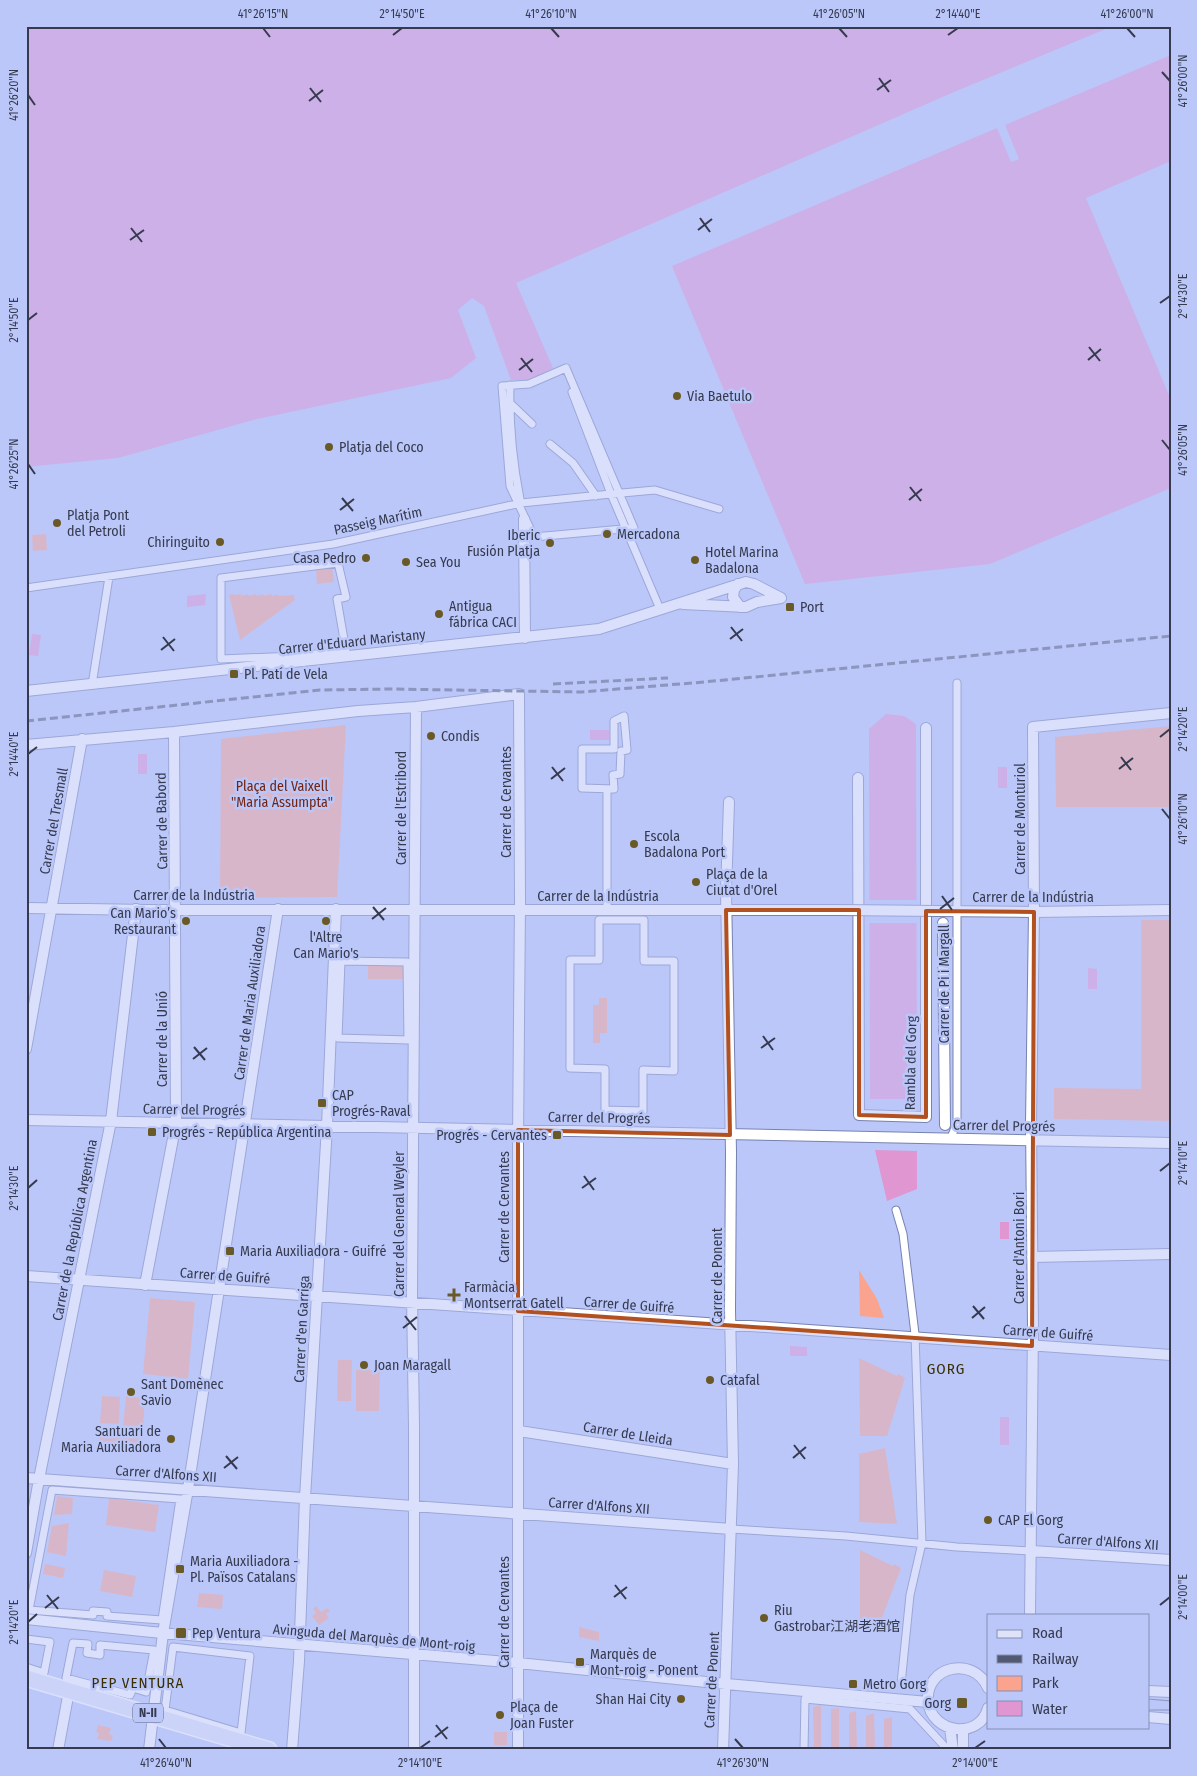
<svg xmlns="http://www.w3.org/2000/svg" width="1197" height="1776" viewBox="0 0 1197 1776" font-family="'Fira Sans Condensed','Noto Sans SC',sans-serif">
  <rect width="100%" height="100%" fill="#bbc7f9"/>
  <path fill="#faa38f" d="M46,534L47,550L33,551L32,535Z
    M332,566L334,582L317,584L316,567Z
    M233,594L234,595L241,594V596L248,594L249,596L256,594L257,596L263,594L264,596L271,594L272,596L278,594L279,596L294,595L295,600L240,640L229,595Z
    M346,725L337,897L220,898L221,739Z
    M1171,726V807H1056L1055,737Z
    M1141,920H1171V1121L1054,1119V1088L1141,1089Z
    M368,966H406V979H368Z
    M599,998H607V1033H600V1043H593V1005H599Z
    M859,1270L877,1299L884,1318L860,1316Z
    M150,1298L195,1302L188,1379L143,1374Z
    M859,1358L897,1376L898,1374L905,1378L887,1436H860Z
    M338,1360H352L351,1401H337Z
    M356,1370H380L379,1411H356Z
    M102,1396L120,1397L119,1424L100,1423Z
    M126,1396L145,1398L143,1428L123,1427Z
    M100,1427L142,1431L140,1451L99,1447Z
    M885,1448L897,1524L859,1522V1454Z
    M57,1496L73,1498L72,1514L54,1515Z
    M109,1498L159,1505L155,1532L106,1525Z
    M69,1523L66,1556L47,1552L52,1526Z
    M860,1550L893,1566L894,1564L901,1568L877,1631L860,1630Z
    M45,1564L65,1568L63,1578L43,1574Z
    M104,1570L136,1576L132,1597L100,1591Z
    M199,1593L223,1595L222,1609L197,1607Z
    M316,1606L321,1612L327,1608L330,1611L326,1614L329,1618L319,1625L312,1616L316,1613L313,1609Z
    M579,1627L599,1632V1641L579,1637Z
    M821,1705V1750H814L813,1707Z
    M839,1708V1750H831V1709Z
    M856,1711L857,1750H849V1713Z
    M874,1713L875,1750H866V1716Z
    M892,1717V1746L884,1748V1719Z
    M98,1725L111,1728L109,1734L113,1736L111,1741L97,1739L99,1733L96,1732Z
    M494,1732H507V1745H494Z"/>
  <path fill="#df96d1" d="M26,26H1113L954,92L516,283L553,368L534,380H511L484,306L472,298L458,310L476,358L451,378L257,419L118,458L35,466L26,468Z
    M1171,55V161L1086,198L1171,400V488L990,564L805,584L672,266L997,128L1011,162L1019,159L1005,125Z
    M206,594L205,605L187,607V596Z
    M32,634L41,635L38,656L29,655Z
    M886,714L904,716L916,724L917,1099H870L869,729Z
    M590,730H609V740H590Z
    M138,754H147V774H138Z
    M998,767H1007V788H998Z
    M1088,968L1097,969V989H1088Z
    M875,1150L917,1151V1189L887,1201Z
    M1000,1222H1009V1239H1000Z
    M790,1346L807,1347V1356H790Z
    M1000,1417H1009V1445H1000Z"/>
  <path fill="#bbc7f9" d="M867,900H919V923H867Z"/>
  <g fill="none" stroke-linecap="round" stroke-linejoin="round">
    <defs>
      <path id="pedestrian" d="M566,368L634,528L534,537L510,486L502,386L529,384Z
        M510,385C509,422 513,463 520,499
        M572,392L611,494L655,490L719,509
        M510,403L532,424
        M550,444L573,463L596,496
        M338,563L346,597L337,599L346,651L295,656L221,659V578Z
        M26,588L333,544L521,503L611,494L660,609
        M92,685L109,577
        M624,716L627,750L621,751L620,774L613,775L614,789L582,788V749H614V721Z
        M607,789V910
        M599,920H644V961H674V1071L643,1070V1111L605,1110V1069L570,1068V960H599Z
        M341,961L407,962L408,1040L338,1038Z
        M952,1135L957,1123V683
        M896,1210L903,1234L915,1334L922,1543L910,1595L901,1684
        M52,1490L180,1499L162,1620L107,1616V1612L93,1611V1615L29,1610Z
        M731,1529L846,1536L957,1547L1032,1551
        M26,1639L50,1642L44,1673L26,1667
        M73,1643L88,1644L87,1653L100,1655V1645L154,1650L146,1692L133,1688L130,1695L66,1678Z
        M173,1647L250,1656L241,1733L165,1710Z
        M804,1750L805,1699L910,1709L948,1750"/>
      <path id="minor" d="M524,519L525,638
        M738,584L734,590L733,597L740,607
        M683,604L746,607L757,602L781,598
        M26,691L599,629L746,582L754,584L781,598
        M26,745L174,732L358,711L416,707L519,694L520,902L518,1142V1750
        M858,778L859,1115L926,1117V728
        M26,908L147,910H839
        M940,911L1034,912L1171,910
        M943,923L945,1125
        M26,1049L82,739
        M26,1120L1171,1143
        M1032,1257L1171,1254
        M26,1276L1171,1355
        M145,1285L176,1123L174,732
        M519,1431L733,1464
        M26,1478L731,1529
        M1032,1551L1171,1560
        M26,1553L39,1479L111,1121L136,909
        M1030,1615L1033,1327L1031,1123L1034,912L1033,727L1171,713
        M26,1619L152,1632L518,1663L726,1684L928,1702
        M988,1688C974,1655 925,1666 928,1701C931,1734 980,1740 988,1708
        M1148,1691L1171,1692
        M1148,1717L1171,1719
        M950,1728L953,1750
        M963,1729V1750
        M58,1750L69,1691
        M149,1750L163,1633L188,1489L278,909
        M292,1750L299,1661L305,1498L327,1126L336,909
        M414,1750V1427L412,1295L416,707
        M723,1750L733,1464L730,1310L731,1152L726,892L729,802"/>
      <path id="primary" d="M26,1678L269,1750"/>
    </defs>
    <use href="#pedestrian" stroke="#7782b0" stroke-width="9"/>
    <use href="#minor" stroke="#7782b0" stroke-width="12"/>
    <use href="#primary" stroke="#fff" stroke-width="18"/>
    <use href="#pedestrian" stroke="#fff" stroke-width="7"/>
    <use href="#minor" stroke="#fff" stroke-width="10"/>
    <use href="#primary" stroke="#dee3f7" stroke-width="15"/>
    <path stroke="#525973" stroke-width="1" d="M1148,1699L1171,1701
      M1148,1710H1171"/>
    <path stroke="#525973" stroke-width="3" stroke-dasharray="8 4" stroke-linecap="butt" d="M553,684L668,678
      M26,721L320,690L390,689L582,692L704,682L1171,636"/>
    <defs>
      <path id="minor-bridge" d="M839,910L940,911"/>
    </defs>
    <use href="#minor-bridge" stroke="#7782b0" stroke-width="12" stroke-linecap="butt"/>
    <use href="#minor-bridge" stroke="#fff" stroke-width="10"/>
  </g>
  <path d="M0 0H1197V1776H0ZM726,910H859V1115L926,1117V911L1034,912L1032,1346L518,1311V1130L730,1135Z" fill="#bbc7f9" fill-opacity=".55" fill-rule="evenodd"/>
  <path fill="none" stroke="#b25020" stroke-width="4" stroke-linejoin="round" d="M726,910H859V1115L926,1117V911L1034,912L1032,1346L518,1311V1130L730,1135Z"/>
  <path fill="none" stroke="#353a4e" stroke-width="2" d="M263,28L270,37M551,28L559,37M839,28L847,37M1127,28L1135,37M393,35L402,28M948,35L958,28M1162,72L1170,81M879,78L889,92M310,88L321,102M877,90L891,80M28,95L35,105M309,101L323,90M700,218L710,232M131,228L142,242M698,230L712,219M130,240L144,230M1160,303L1170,296M28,320L37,313M1089,347L1100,361M521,358L532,372M1088,360L1101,349M519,370L533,359M1162,440L1170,450M28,464L35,474M910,487L921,501M342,498L353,511M909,500L922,489M340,510L354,499M731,627L742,641M163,637L174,651M730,639L743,629M161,650L175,639M1160,737L1170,729M28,754L37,747M1121,757L1131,770M552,767L563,781M1119,769L1133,758M551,779L565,768M1162,809L1170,819M942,896L952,910M373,907L384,920M940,909L954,898M372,919L386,908M763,1036L773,1050M194,1047L205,1060M761,1048L775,1038M193,1059L207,1048M1160,1171L1170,1163M584,1176L594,1190M28,1188L37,1180M582,1188L596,1178M973,1306L984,1319M405,1316L416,1330M972,1318L985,1307M403,1328L417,1317M794,1445L805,1459M226,1456L237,1469M793,1458L806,1447M224,1468L238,1457M615,1585L626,1599M47,1595L58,1609M614,1597L627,1587M1160,1605L1170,1597M45,1608L59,1597M28,1622L37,1614M436,1725L447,1739M435,1737L448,1727M159,1739L166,1748M735,1739L743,1748M420,1748L430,1741M975,1748L985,1741"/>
  <g fill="#685926" stroke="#bbc7f9" stroke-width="2">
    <circle cx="677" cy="396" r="5"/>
    <circle cx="329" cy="447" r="5"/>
    <circle cx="57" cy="523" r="5"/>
    <circle cx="607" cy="534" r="5"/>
    <circle cx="220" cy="542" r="5"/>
    <circle cx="550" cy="543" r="5"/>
    <circle cx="366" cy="558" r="5"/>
    <circle cx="695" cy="560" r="5"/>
    <circle cx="406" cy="562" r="5"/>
    <rect x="785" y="602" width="10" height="10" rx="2.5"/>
    <circle cx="439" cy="614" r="5"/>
    <rect x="229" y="669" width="10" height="10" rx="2.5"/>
    <circle cx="431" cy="736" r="5"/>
    <circle cx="634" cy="844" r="5"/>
    <circle cx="696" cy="882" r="5"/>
    <circle cx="186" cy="921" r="5"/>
    <circle cx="326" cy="921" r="5"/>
    <rect x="317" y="1098" width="10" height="10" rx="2.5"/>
    <rect x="147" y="1127" width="10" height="10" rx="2.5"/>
    <rect x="552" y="1130" width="10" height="10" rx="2.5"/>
    <rect x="225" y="1246" width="10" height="10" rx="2.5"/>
    <path d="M451.5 1287.5h5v5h5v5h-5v5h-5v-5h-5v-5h5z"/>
    <circle cx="364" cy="1365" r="5"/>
    <circle cx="710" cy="1380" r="5"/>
    <circle cx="131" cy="1392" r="5"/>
    <circle cx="171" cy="1439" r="5"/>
    <circle cx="988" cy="1520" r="5"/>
    <rect x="175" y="1564" width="10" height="10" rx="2.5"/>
    <circle cx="764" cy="1618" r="5"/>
    <rect x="175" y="1627" width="12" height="12" rx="2.5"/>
    <rect x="575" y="1657" width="10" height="10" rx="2.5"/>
    <rect x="848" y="1679" width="10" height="10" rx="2.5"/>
    <circle cx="681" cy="1699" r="5"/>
    <rect x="956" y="1697" width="12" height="12" rx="2.5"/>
    <circle cx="500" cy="1715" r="5"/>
  </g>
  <g text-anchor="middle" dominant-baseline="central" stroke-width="5" stroke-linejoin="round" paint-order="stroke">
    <rect fill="#bbc7f9" stroke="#5d6481" stroke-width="1" x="133" y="1703.5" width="30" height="19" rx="4"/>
    <g font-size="12" font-weight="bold" fill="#353a4e">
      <text x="148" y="1713">N-II</text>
    </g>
    <g font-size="14" fill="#353a4e" stroke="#bbc7f9" text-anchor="start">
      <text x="687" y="396">Via Baetulo</text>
      <text x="339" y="447">Platja del Coco</text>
      <text x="67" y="515">Platja Pont<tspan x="67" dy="16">del Petroli</tspan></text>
      <text x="617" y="534">Mercadona</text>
      <text x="540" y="535" text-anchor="end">Iberic<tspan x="540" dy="16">Fusión Platja</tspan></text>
      <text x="210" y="542" text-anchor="end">Chiringuito</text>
      <text x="705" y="552">Hotel Marina<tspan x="705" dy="16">Badalona</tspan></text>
      <text x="356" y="558" text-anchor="end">Casa Pedro</text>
      <text x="416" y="562">Sea You</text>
      <text x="449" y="606">Antigua<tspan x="449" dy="16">fábrica CACI</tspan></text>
      <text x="800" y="607">Port</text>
      <text x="244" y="674">Pl. Patí de Vela</text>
      <text x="441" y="736">Condis</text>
      <text x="644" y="836">Escola<tspan x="644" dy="16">Badalona Port</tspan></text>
      <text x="706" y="874">Plaça de la<tspan x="706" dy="16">Ciutat d'Orel</tspan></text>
      <text x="176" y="913" text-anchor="end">Can Mario’s<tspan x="176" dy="16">Restaurant</tspan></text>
      <text x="326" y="937" text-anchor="middle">l'Altre<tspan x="326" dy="16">Can Mario's</tspan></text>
      <text x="332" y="1095">CAP<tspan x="332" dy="16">Progrés-Raval</tspan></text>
      <text x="162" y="1132">Progrés - República Argentina</text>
      <text x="547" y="1135" text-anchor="end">Progrés - Cervantes</text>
      <text x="240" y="1251">Maria Auxiliadora - Guifré</text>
      <text x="464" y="1287">Farmàcia<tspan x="464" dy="16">Montserrat Gatell</tspan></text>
      <text x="374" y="1365">Joan Maragall</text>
      <text x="720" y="1380">Catafal</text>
      <text x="141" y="1384">Sant Domènec<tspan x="141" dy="16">Savio</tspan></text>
      <text x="161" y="1431" text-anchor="end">Santuari de<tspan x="161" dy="16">Maria Auxiliadora</tspan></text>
      <text x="998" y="1520">CAP El Gorg</text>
      <text x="190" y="1561">Maria Auxiliadora -<tspan x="190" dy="16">Pl. Països Catalans</tspan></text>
      <text x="774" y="1610">Riu<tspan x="774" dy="16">Gastrobar江湖老酒馆</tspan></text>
      <text x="192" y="1633">Pep Ventura</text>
      <text x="590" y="1654">Marquès de<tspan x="590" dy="16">Mont-roig - Ponent</tspan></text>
      <text x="863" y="1684">Metro Gorg</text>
      <text x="671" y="1699" text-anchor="end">Shan Hai City</text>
      <text x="951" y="1703" text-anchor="end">Gorg</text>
      <text x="510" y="1707">Plaça de<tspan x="510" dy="16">Joan Fuster</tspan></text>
    </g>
    <g font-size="14" fill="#353a4e" stroke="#bbc7f9">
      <text transform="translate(378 521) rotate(-12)">Passeig Marítim</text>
      <text transform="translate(352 642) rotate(-6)">Carrer d'Eduard Maristany</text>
      <text transform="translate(506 802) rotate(-90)">Carrer de Cervantes</text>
      <text transform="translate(401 808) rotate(-90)">Carrer de l'Estribord</text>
      <text transform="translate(1020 819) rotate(-90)">Carrer de Monturiol</text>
      <text transform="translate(54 821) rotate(-80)">Carrer del Tresmall</text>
      <text transform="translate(162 821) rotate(-91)">Carrer de Babord</text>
      <text x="194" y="895">Carrer de la Indústria</text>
      <text x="598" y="896">Carrer de la Indústria</text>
      <text x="1033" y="897">Carrer de la Indústria</text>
      <text transform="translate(944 984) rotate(-90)">Carrer de Pi i Margall</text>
      <text transform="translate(250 1003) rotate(-82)">Carrer de Maria Auxiliadora</text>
      <text transform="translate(162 1039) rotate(-90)">Carrer de la Unió</text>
      <text transform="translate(911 1063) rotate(-89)">Rambla del Gorg</text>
      <text transform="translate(194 1110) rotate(1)">Carrer del Progrés</text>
      <text transform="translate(599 1118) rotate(1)">Carrer del Progrés</text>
      <text transform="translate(1004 1126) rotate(1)">Carrer del Progrés</text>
      <text transform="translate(504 1207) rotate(-90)">Carrer de Cervantes</text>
      <text transform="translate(399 1224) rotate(-90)">Carrer del General Weyler</text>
      <text transform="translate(75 1230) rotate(-79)">Carrer de la República Argentina</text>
      <text transform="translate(1019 1248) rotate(-90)">Carrer d'Antoni Bori</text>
      <text transform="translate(225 1276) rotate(4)">Carrer de Guifré</text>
      <text transform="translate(717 1276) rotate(-90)">Carrer de Ponent</text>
      <text transform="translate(629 1305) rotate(4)">Carrer de Guifré</text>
      <text transform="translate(302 1329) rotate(-87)">Carrer d'en Garriga</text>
      <text transform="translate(1048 1333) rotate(4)">Carrer de Guifré</text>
      <text transform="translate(628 1434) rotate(9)">Carrer de Lleida</text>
      <text transform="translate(166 1474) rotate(4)">Carrer d'Alfons XII</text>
      <text transform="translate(599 1506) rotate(4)">Carrer d'Alfons XII</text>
      <text transform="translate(1108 1542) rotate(4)">Carrer d'Alfons XII</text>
      <text transform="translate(504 1612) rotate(-90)">Carrer de Cervantes</text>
      <text transform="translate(374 1638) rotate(5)">Avinguda del Marquès de Mont-roig</text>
      <text transform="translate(712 1680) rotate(-87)">Carrer de Ponent</text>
    </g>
    <g font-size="14" fill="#742311" stroke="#bbc7f9">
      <text x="282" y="786">Plaça del Vaixell<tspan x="282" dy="16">"Maria Assumpta"</tspan></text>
    </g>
    <g font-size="15" letter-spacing="1" fill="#392e03" stroke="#bbc7f9">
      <text x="946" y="1369">GORG</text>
      <text x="138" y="1683">PEP VENTURA</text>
    </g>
  </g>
  <rect width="1197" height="1776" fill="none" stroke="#bbc7f9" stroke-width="55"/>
  <rect x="987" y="1614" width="162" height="115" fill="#bbc7f9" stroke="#858fb5"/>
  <rect x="997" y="1630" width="25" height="8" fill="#dee3f7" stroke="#858fb5"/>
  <text x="1032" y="1638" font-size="15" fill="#353a4e">Road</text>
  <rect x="997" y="1655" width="25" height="8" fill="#525973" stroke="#858fb5"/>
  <text x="1032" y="1664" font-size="15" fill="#353a4e">Railway</text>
  <rect x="997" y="1676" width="25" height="15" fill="#faa38f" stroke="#858fb5"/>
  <text x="1032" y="1688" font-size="15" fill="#353a4e">Park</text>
  <rect x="997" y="1701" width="25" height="15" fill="#df96d1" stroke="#858fb5"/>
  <text x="1032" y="1714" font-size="15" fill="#353a4e">Water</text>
  <rect x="28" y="28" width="1142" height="1720" fill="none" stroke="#353a4e" stroke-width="2"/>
  <g font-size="12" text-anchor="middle" fill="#353a4e">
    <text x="263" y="18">41°26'15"N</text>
    <text x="402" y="18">2°14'50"E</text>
    <text x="551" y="18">41°26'10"N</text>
    <text x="839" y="18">41°26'05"N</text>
    <text x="958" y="18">2°14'40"E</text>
    <text x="1127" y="18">41°26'00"N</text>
    <text transform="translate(1183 81) rotate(-90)" y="4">41°26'00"N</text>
    <text transform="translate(14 95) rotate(-90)" y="4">41°26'20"N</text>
    <text transform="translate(1183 296) rotate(-90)" y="4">2°14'30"E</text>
    <text transform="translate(14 320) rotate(-90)" y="4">2°14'50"E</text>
    <text transform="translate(1183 450) rotate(-90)" y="4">41°26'05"N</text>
    <text transform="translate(14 464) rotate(-90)" y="4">41°26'25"N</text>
    <text transform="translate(1183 729) rotate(-90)" y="4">2°14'20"E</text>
    <text transform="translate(14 754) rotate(-90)" y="4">2°14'40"E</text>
    <text transform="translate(1183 819) rotate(-90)" y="4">41°26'10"N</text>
    <text transform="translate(1183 1163) rotate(-90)" y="4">2°14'10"E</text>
    <text transform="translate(14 1188) rotate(-90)" y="4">2°14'30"E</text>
    <text transform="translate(1183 1597) rotate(-90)" y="4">2°14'00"E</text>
    <text transform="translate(14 1622) rotate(-90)" y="4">2°14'20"E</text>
    <text x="166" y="1767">41°26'40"N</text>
    <text x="420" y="1767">2°14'10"E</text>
    <text x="743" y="1767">41°26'30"N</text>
    <text x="975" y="1767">2°14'00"E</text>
  </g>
</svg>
